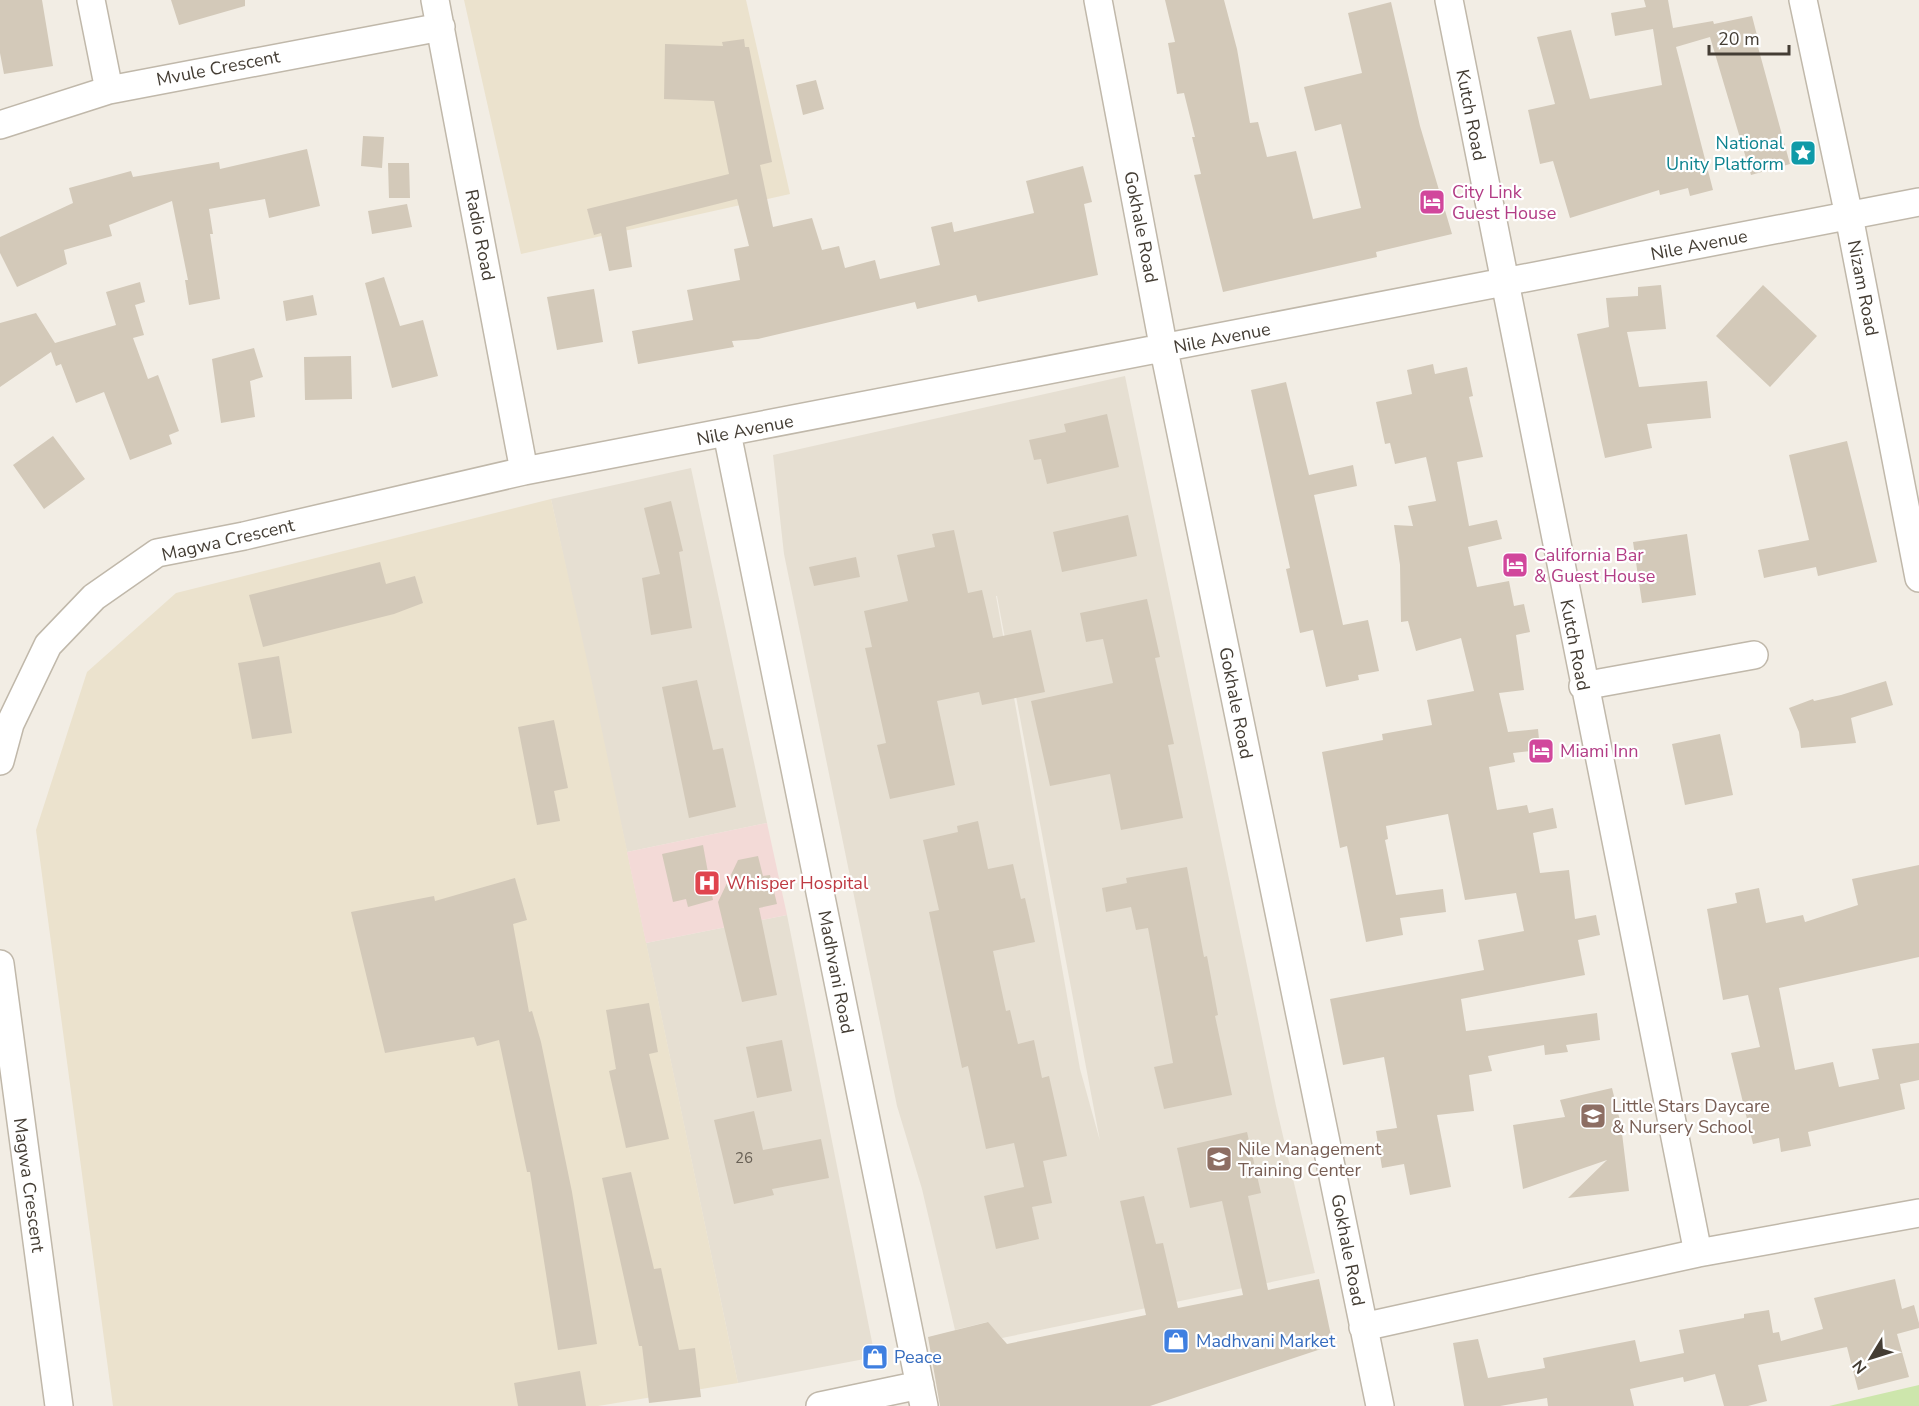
<svg xmlns="http://www.w3.org/2000/svg" width="1919" height="1406" viewBox="0 0 1919 1406" font-family="'Nunito Sans',sans-serif">
  <rect width="100%" height="100%" fill="#f2ede4"/>
  <path fill="#e6dfd2" fill-rule="evenodd" d="M1125,376L1276,1106L1315,1273L1002,1338L987,1322L955,1330L922,1189L897,1106L784,554L773,455ZM996,596H997L1100,1141L1080,1069Z
    M691,468L767,823L627,852L551,499Z
    M787,915L875,1357L738,1383L646,943Z"/>
  <path fill="#ebe2cd" d="M464,0H746L790,194L521,254Z
    M551,499L591,678L738,1383L598,1406H113L36,830L87,672L176,593Z"/>
  <path fill="#f3dad7" d="M767,823L787,915L646,943L627,852Z"/>
  <path fill="#cde6ac" d="M1919,1385V1406H1829Z"/>
  <path fill="#d3c9b9" d="M0,0H42L53,66L4,74L0,53Z
    M171,0H245V6L179,25Z
    M1165,0H1224L1237,49L1250,123L1258,122L1267,157L1296,151L1313,219L1361,208L1341,124L1315,131L1304,87L1362,73L1348,13L1391,2L1420,126L1452,234L1376,252L1377,257L1223,292L1194,175L1201,174L1192,137H1195L1184,93L1177,94L1168,43L1175,42Z
    M1644,0H1668L1673,28L1713,21L1714,24L1752,16L1760,47H1758L1790,164L1751,175L1710,37L1676,47L1713,190L1690,196L1688,188L1660,195L1659,190L1570,218L1553,161L1540,164L1528,110L1555,104L1537,37L1571,30L1590,99L1662,85L1653,29L1615,36L1611,13L1646,7Z
    M744,39L745,47H749L772,162L760,165L773,227L812,218L822,250L839,246L845,268L875,260L880,279L940,265L931,227L952,222L954,232L1034,213L1026,181L1083,166L1092,202L1084,204L1098,275L978,302L976,295L917,309L915,302L758,339L732,341L734,347L638,364L632,331L693,320L687,290L740,280L734,249L749,246L737,199L626,227L632,267L609,271L601,233L594,235L587,209L729,174L714,101L664,99L665,44L723,46L722,42Z
    M816,80L824,109L803,115L796,85Z
    M363,136L384,137L382,168L361,166Z
    M307,149L320,206L269,218L265,199L209,209L213,234H210L220,299L189,305L185,280H188L172,201L109,225L112,236L64,250L67,264L17,287L0,253V237L73,203L69,188L131,171L133,177L219,162L220,169Z
    M388,163H409L410,198H389Z
    M407,204L412,227L372,234L368,211Z
    M384,277L400,326L423,320L438,376L392,388L365,283Z
    M140,282L145,302L135,305L144,335L133,338L148,379L158,375L179,431L169,435L172,444L130,460L104,392L76,403L61,364L56,366L51,352L0,387V323L36,313L55,343L116,325L106,292Z
    M1661,285L1666,329L1627,332L1639,387L1707,381L1711,418L1647,424L1652,448L1605,458L1577,334L1609,327L1606,298L1638,296V287Z
    M1763,285L1817,336L1770,387L1716,336Z
    M594,289L603,342L557,350L547,297Z
    M313,295L317,315L286,321L283,301Z
    M254,348L263,377L250,381L255,417L221,423L212,359Z
    M351,356L352,399L305,400L304,357Z
    M1433,364L1435,374L1467,367L1473,396L1469,397L1483,457L1457,462L1469,526L1497,520L1502,539L1468,547L1477,587L1509,581L1514,606L1524,604L1530,632L1516,635L1524,690L1499,693L1508,732L1538,729L1540,750L1513,753L1515,762L1489,767L1497,810L1527,805L1529,813L1553,808L1557,828L1533,833L1540,873L1569,870L1575,919L1596,915L1600,935L1578,940L1585,975L1461,999L1466,1031L1597,1013L1600,1040L1566,1045L1568,1052L1545,1055L1544,1045L1488,1056L1492,1071L1469,1075L1474,1111L1437,1115L1451,1187L1410,1195L1404,1164L1382,1168L1376,1131L1397,1128L1384,1057L1343,1065L1330,999L1484,970L1478,940L1524,931L1516,893L1465,900L1448,814L1386,826L1388,839L1385,840L1396,895L1443,889L1446,912L1400,918L1403,935L1366,942L1347,846L1340,848L1322,752L1383,740L1382,734L1432,725L1427,700L1474,691L1461,638L1416,651L1408,621L1401,622L1400,565L1394,525L1413,526L1408,506L1436,501L1426,457L1395,464L1390,443L1385,444L1376,402L1412,394L1407,370Z
    M1286,382L1309,475L1353,465L1357,486L1314,495L1343,625L1368,620L1379,671L1358,675L1359,680L1326,687L1313,630L1300,633L1286,569L1290,568L1251,390Z
    M1107,414L1119,467L1047,484L1041,459L1034,460L1029,440L1066,432L1064,424Z
    M53,436L85,479L44,509L13,465Z
    M1847,441L1877,562L1818,576L1816,567L1764,578L1758,550L1809,540L1789,455Z
    M671,501L683,551L679,552L692,628L651,635L642,578L660,574L644,508Z
    M1128,515L1137,556L1062,572L1053,532Z
    M954,530L968,593L982,590L993,638L1031,630L1045,692L982,705L979,692L937,701L955,785L890,799L877,745L886,743L865,648L872,647L864,611L908,601L897,555L935,547L932,534Z
    M1687,534L1696,595L1642,603L1633,542Z
    M856,557L860,577L814,586L809,567Z
    M380,562L386,584L415,576L423,603L394,614L263,647L249,595Z
    M1147,599L1160,657L1155,658L1174,744L1168,745L1183,818L1121,830L1110,774L1050,786L1031,701L1113,683L1103,639L1086,642L1080,613Z
    M279,656L292,733L252,739L238,663Z
    M697,680L713,750L723,748L736,807L689,818L662,687Z
    M1886,681L1893,705L1851,718L1856,743L1801,748L1799,732L1789,708L1813,699L1814,701L1841,695Z
    M554,720L568,788L554,791L560,821L537,825L518,727Z
    M1720,734L1733,795L1685,805L1672,744Z
    M978,821L988,869L1013,864L1021,899L1025,898L1035,942L993,951L1006,1011L1010,1010L1018,1044L1034,1040L1042,1078L1049,1076L1067,1156L1043,1161L1052,1203L1032,1207L1039,1239L996,1249L984,1196L1024,1187L1014,1143L986,1149L968,1066L962,1068L929,912L939,910L923,840L958,832L957,826Z
    M703,845L713,900L688,907L686,899L673,902L662,854Z
    M758,856L763,876L770,875L777,904L759,908L777,995L742,1002L718,902L738,860Z
    M1919,865V957L1779,988L1795,1070L1833,1062L1839,1087L1879,1079L1872,1049L1919,1043V1080L1900,1084L1905,1109L1808,1132L1811,1146L1781,1152L1779,1138L1753,1144L1731,1053L1760,1047L1748,995L1723,1000L1707,909L1737,903L1735,893L1759,888L1766,923L1803,915L1805,922L1858,905L1852,879Z
    M1187,867L1204,957L1207,956L1218,1015L1215,1016L1232,1095L1164,1109L1154,1067L1173,1063L1148,928L1136,930L1131,907L1106,912L1102,888L1127,883L1126,878Z
    M515,878L527,920L513,924L529,1012L532,1011L541,1042L572,1192L597,1344L558,1350L530,1172H527L499,1040L477,1046L474,1037L385,1053L351,912L434,896L435,901Z
    M649,1003L658,1052L649,1054L669,1139L626,1148L609,1071L616,1069L606,1010Z
    M782,1040L792,1091L757,1098L746,1047Z
    M1612,1088L1621,1125L1629,1191L1568,1198L1607,1160L1523,1189L1513,1125L1565,1117L1560,1100Z
    M754,1111L763,1150L821,1139L829,1178L772,1189L774,1195L734,1204L714,1120Z
    M1247,1132L1261,1193L1248,1196L1268,1290L1319,1279L1333,1345L1150,1406H940L928,1337L988,1322L1007,1344L1146,1315L1120,1201L1144,1196L1156,1244L1163,1243L1178,1308L1243,1295L1222,1201L1190,1208L1177,1148Z
    M631,1172L654,1269L661,1268L679,1350L695,1348L701,1397L649,1403L642,1346H639L602,1178Z
    M1895,1279L1902,1309L1914,1305L1919,1323V1328L1897,1334L1909,1377L1858,1390L1847,1347L1758,1365L1767,1401L1748,1406H1724L1715,1374L1684,1382L1683,1377L1630,1389L1634,1406H1548L1547,1398L1500,1406H1464L1453,1343L1478,1339L1488,1378L1545,1368L1543,1358L1635,1340L1640,1362L1684,1353L1679,1330L1744,1318V1314L1769,1310L1773,1333L1779,1332L1781,1341L1823,1329L1814,1298Z
    M580,1371L586,1406H518L514,1383Z"/>
  <g fill="none" stroke-linecap="round" stroke-linejoin="round">
    <defs>
      <path id="minor" d="M91,0L109,90
        M435,0L524,471
        M1098,0L1164,350L1380,1406
        M1449,0L1698,1253
        M1803,0L1849,216L1919,578
        M0,125L109,90L441,27
        M727,433L924,1406
        M1583,686L1754,655
        M0,761L10,724L48,645L94,597L157,553L244,536L524,471L1919,202
        M0,964L59,1406
        M1363,1327L1698,1253L1919,1213
        M820,1406L920,1385"/>
    </defs>
    <use href="#minor" stroke="#c0b8aa" stroke-width="30"/>
    <use href="#minor" stroke="#fff" stroke-width="27"/>
  </g>
  <defs>
    <symbol id="sight-square" viewBox="-11 -11 22 22"><rect x="-9" y="-9" width="18" height="18" rx="4" fill="#0f9aa8" stroke="#fff"/><path d="M0-6L1.8-2.2L6-1.7L2.9 1.2L3.7 5.4L0 3.3L-3.7 5.4L-2.9 1.2L-6-1.7L-1.8-2.2Z" fill="#fff"/></symbol>
    <symbol id="hotel-square" viewBox="-11 -11 22 22"><rect x="-9" y="-9" width="18" height="18" rx="4" fill="#d1479c" stroke="#fff"/><path d="M-6-4.5h1.5V1H6V5H4.5V3h-9V5H-6ZM-4 0a1.8 1.8 0 1 1 3.6 0ZM.5 0V-2.5h3Q6-2.5 6 0Z" fill="#fff"/></symbol>
    <symbol id="hospital-square" viewBox="-11 -11 22 22"><rect x="-9" y="-9" width="18" height="18" rx="4" fill="#e0444e" stroke="#fff"/><path d="M-5-5h3v3.5h4V-5h3V5h-3V1.5h-4V5h-3Z" fill="#fff"/></symbol>
    <symbol id="school-square" viewBox="-11 -11 22 22"><rect x="-9" y="-9" width="18" height="18" rx="4" fill="#8d6e63" stroke="#fff"/><path d="M0-5L7-2L0 1L-7-2ZM-4 1L0 2.5L4 1V4Q0 6-4 4Z" fill="#fff"/></symbol>
    <symbol id="university-square" viewBox="-11 -11 22 22"><rect x="-9" y="-9" width="18" height="18" rx="4" fill="#8d6e63" stroke="#fff"/><path d="M0-5L7-2L0 1L-7-2ZM-4 1L0 2.5L4 1V4Q0 6-4 4Z" fill="#fff"/></symbol>
    <symbol id="shop-square" viewBox="-11 -11 22 22"><rect x="-9" y="-9" width="18" height="18" rx="4" fill="#3f7fe0" stroke="#fff"/><path d="M-5-2.5h2.3a2.7 3.5 0 0 1 5.4 0H5L5.5 6h-11ZM-1.5-2.5h3a1.5 2.3 0 0 0-3 0Z" fill="#fff"/></symbol>
  </defs>
  <g fill-rule="evenodd">
    <use href="#sight-square" x="1788" y="138" width="30" height="30"/>
    <use href="#hotel-square" x="1417" y="187" width="30" height="30"/>
    <use href="#hotel-square" x="1500" y="550" width="30" height="30"/>
    <use href="#hotel-square" x="1526" y="736" width="30" height="30"/>
    <use href="#hospital-square" x="692" y="868" width="30" height="30"/>
    <use href="#school-square" x="1578" y="1101" width="30" height="30"/>
    <use href="#university-square" x="1204" y="1144" width="30" height="30"/>
    <use href="#shop-square" x="1161" y="1326" width="30" height="30"/>
    <use href="#shop-square" x="860" y="1342" width="30" height="30"/>
  </g>
  <g text-anchor="middle" dominant-baseline="central" stroke-width="4.5" stroke-linejoin="round" paint-order="stroke">
    <g font-size="15" fill="#686055">
      <text x="744" y="1158">26</text>
    </g>
    <g font-size="18" fill="#443d34" stroke="#fff">
      <text transform="translate(218 68) rotate(-11)">Mvule Crescent</text>
      <text transform="translate(1471 115) rotate(79)">Kutch Road</text>
      <text transform="translate(1141 227) rotate(79)">Gokhale Road</text>
      <text transform="translate(480 235) rotate(79)">Radio Road</text>
      <text transform="translate(1699 245) rotate(-11)">Nile Avenue</text>
      <text transform="translate(1863 288) rotate(79)">Nizam Road</text>
      <text transform="translate(1222 338) rotate(-11)">Nile Avenue</text>
      <text transform="translate(745 430) rotate(-11)">Nile Avenue</text>
      <text transform="translate(228 540) rotate(-13)">Magwa Crescent</text>
      <text transform="translate(1575 645) rotate(79)">Kutch Road</text>
      <text transform="translate(1236 703) rotate(79)">Gokhale Road</text>
      <text transform="translate(836 972) rotate(79)">Madhvani Road</text>
      <text transform="translate(29 1185) rotate(82)">Magwa Crescent</text>
      <text transform="translate(1348 1250) rotate(79)">Gokhale Road</text>
    </g>
    <g font-size="18" fill="#0d838f" stroke="#fff" text-anchor="end">
      <text x="1784" y="143">National<tspan x="1784" dy="21">Unity Platform</tspan></text>
    </g>
    <g font-size="18" fill="#b23c85" stroke="#fff" text-anchor="start">
      <text x="1452" y="192">City Link<tspan x="1452" dy="21">Guest House</tspan></text>
      <text x="1534" y="555">California Bar<tspan x="1534" dy="21">&amp; Guest House</tspan></text>
      <text x="1560" y="751">Miami Inn</text>
    </g>
    <g font-size="18" fill="#be3a42" stroke="#fff" text-anchor="start">
      <text x="726" y="883">Whisper Hospital</text>
    </g>
    <g font-size="18" fill="#785e54" stroke="#fff" text-anchor="start">
      <text x="1612" y="1106">Little Stars Daycare<tspan x="1612" dy="21">&amp; Nursery School</tspan></text>
      <text x="1238" y="1149">Nile Management<tspan x="1238" dy="21">Training Center</tspan></text>
    </g>
    <g font-size="18" fill="#366cbe" stroke="#fff" text-anchor="start">
      <text x="1196" y="1341">Madhvani Market</text>
      <text x="894" y="1357">Peace</text>
    </g>
  </g>
  <g transform="translate(1871 1358) rotate(232)" stroke="#ffffff" stroke-width="4.5" paint-order="stroke">
  <path d="M0-4.5L10 22L0 15L-10 22Z" fill="#443d34"/>
  <text y="-9" font-size="16" font-weight="bold" text-anchor="middle" fill="#443d34">N</text>
  </g>
  <path d="M1709 45v9h80v-9" fill="none" stroke="#443d34" stroke-width="3"/>
  <text x="1718" y="45" font-size="18" fill="#443d34" stroke="#ffffff" stroke-width="4.5" paint-order="stroke">20 m</text>
</svg>
